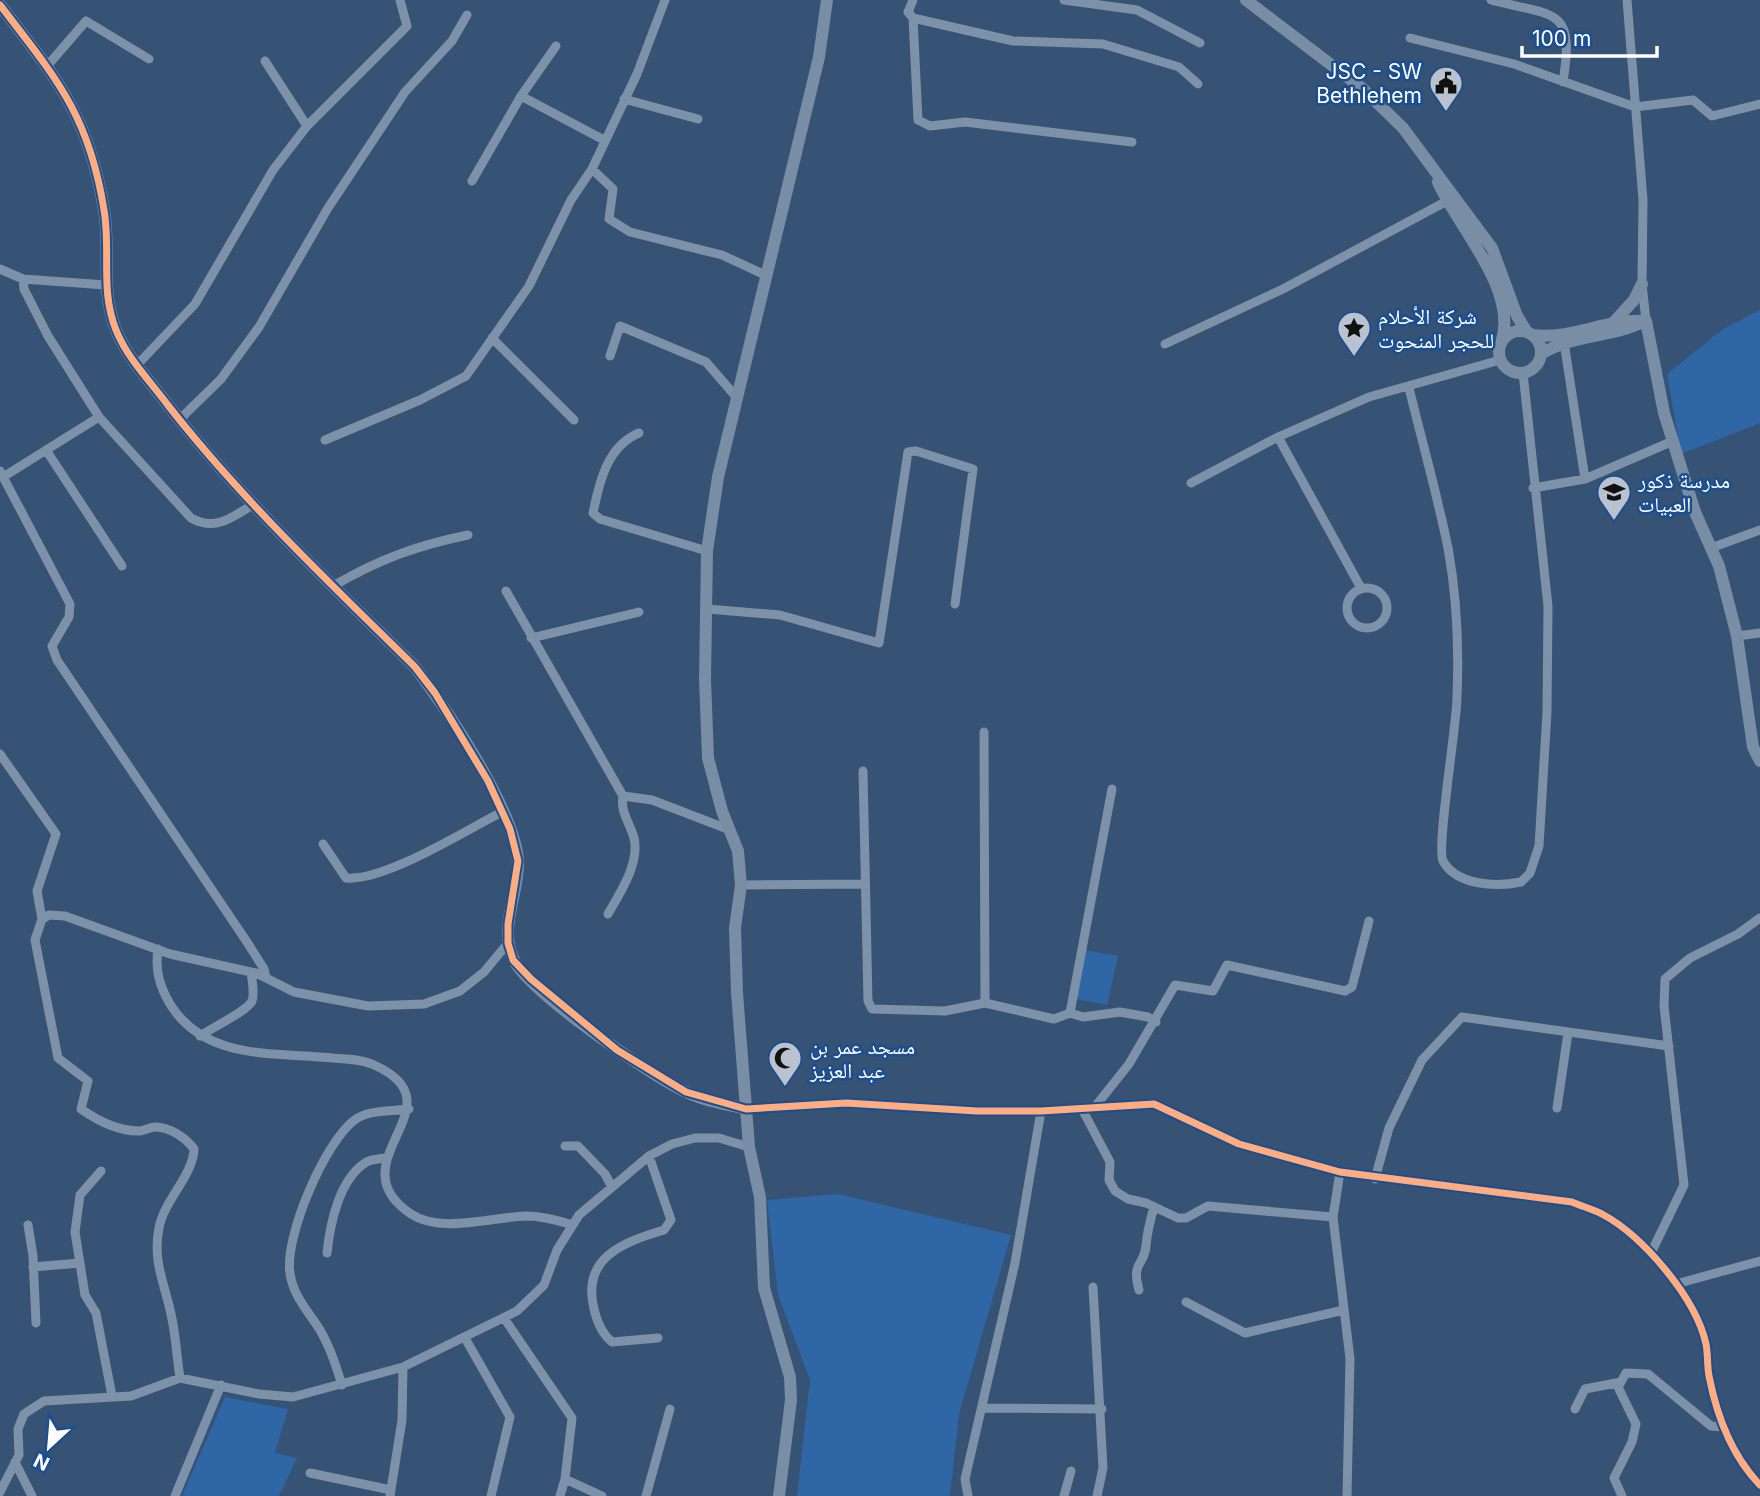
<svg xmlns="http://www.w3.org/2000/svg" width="1760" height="1496" viewBox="0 0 1760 1496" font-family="Inter,'Noto Naskh Arabic',sans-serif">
  <rect width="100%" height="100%" fill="#365274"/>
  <path fill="#2f66a5" d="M1760,310V423L1681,454L1667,374L1723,329Z
    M1084,950L1118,956L1107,1005L1076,999Z
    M838,1194L1011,1235L959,1414L950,1496H797L810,1380L778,1295L767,1200Z
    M225,1397L288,1409L275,1453L297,1458L279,1496H182Z"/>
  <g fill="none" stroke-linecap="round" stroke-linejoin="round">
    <path stroke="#7d92a8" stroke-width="9" d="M913,0L908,12L913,18L918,120L930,126L965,122L1132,142
      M1064,0L1137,10L1200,43
      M1491,0C1556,17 1575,6 1563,82
      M1627,0L1643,200L1642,284L1646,321
      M913,18L1013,41L1103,44L1179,67L1198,84
      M1410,38L1514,64L1635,107L1693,100L1712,116L1760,104
      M265,61L307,126
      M48,65L86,21L149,59
      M521,96L604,140
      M624,99L698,119
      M592,169L613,189L609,219L630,232L722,255L765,275
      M472,181L521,96L556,46
      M0,269L23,279L106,285
      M23,279L24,289L48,336L99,417L191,518C216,532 232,517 254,504
      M492,338L574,420
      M1564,342L1585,479
      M1165,344L1283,289L1447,201
      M610,356L620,326L706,362L738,399
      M137,365L195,304L273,170L307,126L407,26L400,0
      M1409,388C1422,441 1437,494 1448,548C1457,597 1459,648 1457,697C1457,724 1436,848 1443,861C1457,886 1497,887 1521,882L1530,873L1539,846L1547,712L1548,606L1523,373
      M179,420L221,379L259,327L328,208L405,92L452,41L467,15
      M639,433C607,446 599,483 593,513L600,519L707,551
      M1278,437L1361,588
      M325,440L420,400L466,376L529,286L571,200L592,169L637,74L665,0
      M46,450L122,566
      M0,471L70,604L69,617L52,646L57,660L247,942L264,969L266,978
      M3,477L99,417
      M1191,483L1278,437L1369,397L1500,360
      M1533,488L1585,479L1673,441
      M1711,548L1760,530
      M333,586C380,559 415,546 468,535
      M1347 608a20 20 0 1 1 40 0a20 20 0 1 1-40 0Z
      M506,591L623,796C620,812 630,823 634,838C640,863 620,893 608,914
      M707,609L780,615L879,643L908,452L916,451L973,469L955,604
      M1737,636L1760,633
      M531,638L639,612
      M984,732L985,1003
      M0,754L56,834L37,891L42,919
      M863,771L868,1001L872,1009L945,1011L985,1003L1054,1019L1070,1013L1083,1017L1120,1012L1148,1017L1156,1022
      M623,796L652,800L730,830
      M323,844L346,878C384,882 466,830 502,812
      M741,885L865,884
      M158,949C155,970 159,985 170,1004C205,1061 274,1052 333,1058C346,1059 362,1059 374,1065C464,1105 333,1162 411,1214C441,1234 492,1217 526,1216C542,1216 557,1220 573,1225
      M1070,1013L1112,789
      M200,1036C211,1028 248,1011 252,1001C255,993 252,981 251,972
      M1094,1108L1129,1064L1175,985L1213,991L1227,965L1345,991L1352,987L1369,921
      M1557,1108L1568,1033
      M746,1109L846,1103L977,1111H1041L1154,1104L1239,1144L1340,1172L1572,1202C1581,1206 1592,1209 1602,1214C1643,1236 1696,1298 1706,1344C1708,1354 1707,1365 1709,1376C1717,1417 1731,1455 1760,1485
      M1082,1109L1110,1162L1109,1180L1115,1191L1128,1199L1146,1203L1178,1218H1186L1208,1206L1333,1217
      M565,1146H578L605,1174L612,1187
      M649,1156L671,1220L664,1230C624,1242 581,1257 594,1309C597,1322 602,1334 612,1342L658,1338
      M101,1171L80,1195L75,1232L85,1295L96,1313L112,1396
      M1340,1172L1333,1217L1350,1359L1347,1496
      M1375,1179L1389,1128L1422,1060L1462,1017L1669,1046
      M28,1225L33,1256L36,1323
      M327,1253C330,1224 339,1180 365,1163C370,1159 379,1159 386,1158
      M1651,1253L1684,1185L1664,1006L1665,979L1690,958L1738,934L1760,918
      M33,1267L80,1263
      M1676,1284L1760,1261
      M1093,1287L1103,1468L1097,1496
      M1139,1290C1131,1261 1144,1267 1146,1246C1147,1233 1150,1221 1154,1207
      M1186,1302L1245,1333L1344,1310
      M504,1318L572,1418L565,1479L602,1496
      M465,1338L510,1417L491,1496
      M180,1378C177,1359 176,1338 172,1319C166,1286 152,1263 159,1228C164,1200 193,1176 194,1149C186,1138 170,1127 155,1127C150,1127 144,1131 139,1131C118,1131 98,1121 81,1109L88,1081L58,1058L35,940L42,919L49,915L65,916L170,954L256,973L294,992L368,1006L424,1004L460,991L484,972L508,943
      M342,1385C336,1366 330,1347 320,1330C308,1311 293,1296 290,1273C284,1237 326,1139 356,1119C369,1110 394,1111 409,1109
      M982,1408L1102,1409
      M1575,1409L1585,1389L1621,1382
      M15,1462L32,1496
      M310,1473L391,1490
      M0,1492L19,1455L18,1429L24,1414L44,1401L131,1396L180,1378L259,1394L293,1397L403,1367L517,1311L544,1285L557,1250L579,1215L649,1156L672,1144L695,1138H719L749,1147
      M175,1496L221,1385
      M390,1496L402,1420L403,1367
      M560,1496L565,1479
      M646,1496L670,1409
      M968,1496L965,1479L1015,1263L1041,1111
      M1064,1496L1071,1471
      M1622,1496L1614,1478L1632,1442L1636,1424L1618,1387L1626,1373L1648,1374L1711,1426L1722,1427"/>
    <path stroke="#798da4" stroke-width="12" d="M1246,0L1363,89L1403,128L1492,248L1517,316L1527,332
      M0,5C56,78 89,115 104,210C111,250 100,291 116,330C127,358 150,381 167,404C241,499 330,583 415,667C445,707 518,814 518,864C518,895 499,928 513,958C527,991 649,1074 684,1091C703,1101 726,1104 746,1109
      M1438,182C1458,227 1517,288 1502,340
      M1646,321L1664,413L1695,512L1719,566L1737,636L1753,747L1760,761
      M1614,322L1634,300L1642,284
      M1499 352a21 21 0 1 1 42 0a21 21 0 1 1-42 0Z
      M1533,335C1572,340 1607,318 1646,321
      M1541,354C1573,334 1612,338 1645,321
      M779,1496L791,1400L790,1377L764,1288L760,1197L749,1147L737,993L735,928L741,885L738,851L722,811L708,758L705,679L707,551L718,477L819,57L827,0"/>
    <defs>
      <path id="cycleway" d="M0,5C56,78 89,115 104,210C111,250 100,291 116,330C127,358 150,381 167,404C241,499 330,583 415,667L435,693L488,781L510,829L518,861L508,924V943L513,960L531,979L617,1050L686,1092L746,1109L846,1103L977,1111H1041L1154,1104L1239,1144L1340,1172L1572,1202C1581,1206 1592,1209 1602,1214C1643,1236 1696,1298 1706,1344C1708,1354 1707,1365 1709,1376C1717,1417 1731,1455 1760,1485"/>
    </defs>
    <use href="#cycleway" stroke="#1b4f8f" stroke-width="11"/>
    <use href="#cycleway" stroke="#ffac80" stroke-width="7"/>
  </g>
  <defs>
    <symbol id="civic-pin" viewBox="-11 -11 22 30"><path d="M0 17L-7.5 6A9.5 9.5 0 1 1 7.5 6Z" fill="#b9c2ce" stroke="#1b4f8f"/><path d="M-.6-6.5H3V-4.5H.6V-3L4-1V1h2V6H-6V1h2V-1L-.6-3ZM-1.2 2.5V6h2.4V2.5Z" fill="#111"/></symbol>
    <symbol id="sight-pin" viewBox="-11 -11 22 30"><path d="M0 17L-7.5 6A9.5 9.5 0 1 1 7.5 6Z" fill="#b9c2ce" stroke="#1b4f8f"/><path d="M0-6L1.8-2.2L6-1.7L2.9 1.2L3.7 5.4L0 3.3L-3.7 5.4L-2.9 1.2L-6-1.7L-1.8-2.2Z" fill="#111"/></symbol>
    <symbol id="school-pin" viewBox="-11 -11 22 30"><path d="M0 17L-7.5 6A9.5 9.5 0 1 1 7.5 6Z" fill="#b9c2ce" stroke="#1b4f8f"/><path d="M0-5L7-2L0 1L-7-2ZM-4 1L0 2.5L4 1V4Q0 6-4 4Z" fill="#111"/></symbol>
    <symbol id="mosque-pin" viewBox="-11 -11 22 30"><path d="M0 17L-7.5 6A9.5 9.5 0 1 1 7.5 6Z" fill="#b9c2ce" stroke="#1b4f8f"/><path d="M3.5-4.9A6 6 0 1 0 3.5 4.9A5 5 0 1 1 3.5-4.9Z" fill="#111"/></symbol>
  </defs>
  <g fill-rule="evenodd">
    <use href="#civic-pin" x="1427" y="64" width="38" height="52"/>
    <use href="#sight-pin" x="1335" y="309" width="38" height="52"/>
    <use href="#school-pin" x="1595" y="473" width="38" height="52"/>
    <use href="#mosque-pin" x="766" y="1039" width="38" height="52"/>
  </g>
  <g text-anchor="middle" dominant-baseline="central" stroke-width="5" stroke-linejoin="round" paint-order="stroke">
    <g font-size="21" fill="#fff" stroke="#1b4f8f" text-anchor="start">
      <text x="1422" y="71" text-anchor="end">JSC - SW<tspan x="1422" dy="24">Bethlehem</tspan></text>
      <text x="1378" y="316">شركة الأحلام<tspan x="1378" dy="24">للحجر المنحوت</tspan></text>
      <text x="1638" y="480">مدرسة ذكور<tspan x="1638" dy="24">العبيات</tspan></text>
      <text x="810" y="1046">مسجد عمر بن<tspan x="810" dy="24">عبد العزيز</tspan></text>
    </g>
  </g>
  <g transform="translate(49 1447) rotate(206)" stroke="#1b4f8f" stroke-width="5" paint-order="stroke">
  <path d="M0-5L12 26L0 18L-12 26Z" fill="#ffffff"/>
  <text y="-10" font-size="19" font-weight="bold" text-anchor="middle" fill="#ffffff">N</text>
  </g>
  <path d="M1522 46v10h135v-10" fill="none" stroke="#ffffff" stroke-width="3.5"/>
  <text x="1532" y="46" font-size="21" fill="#ffffff" stroke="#1b4f8f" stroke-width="5" paint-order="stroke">100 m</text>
</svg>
